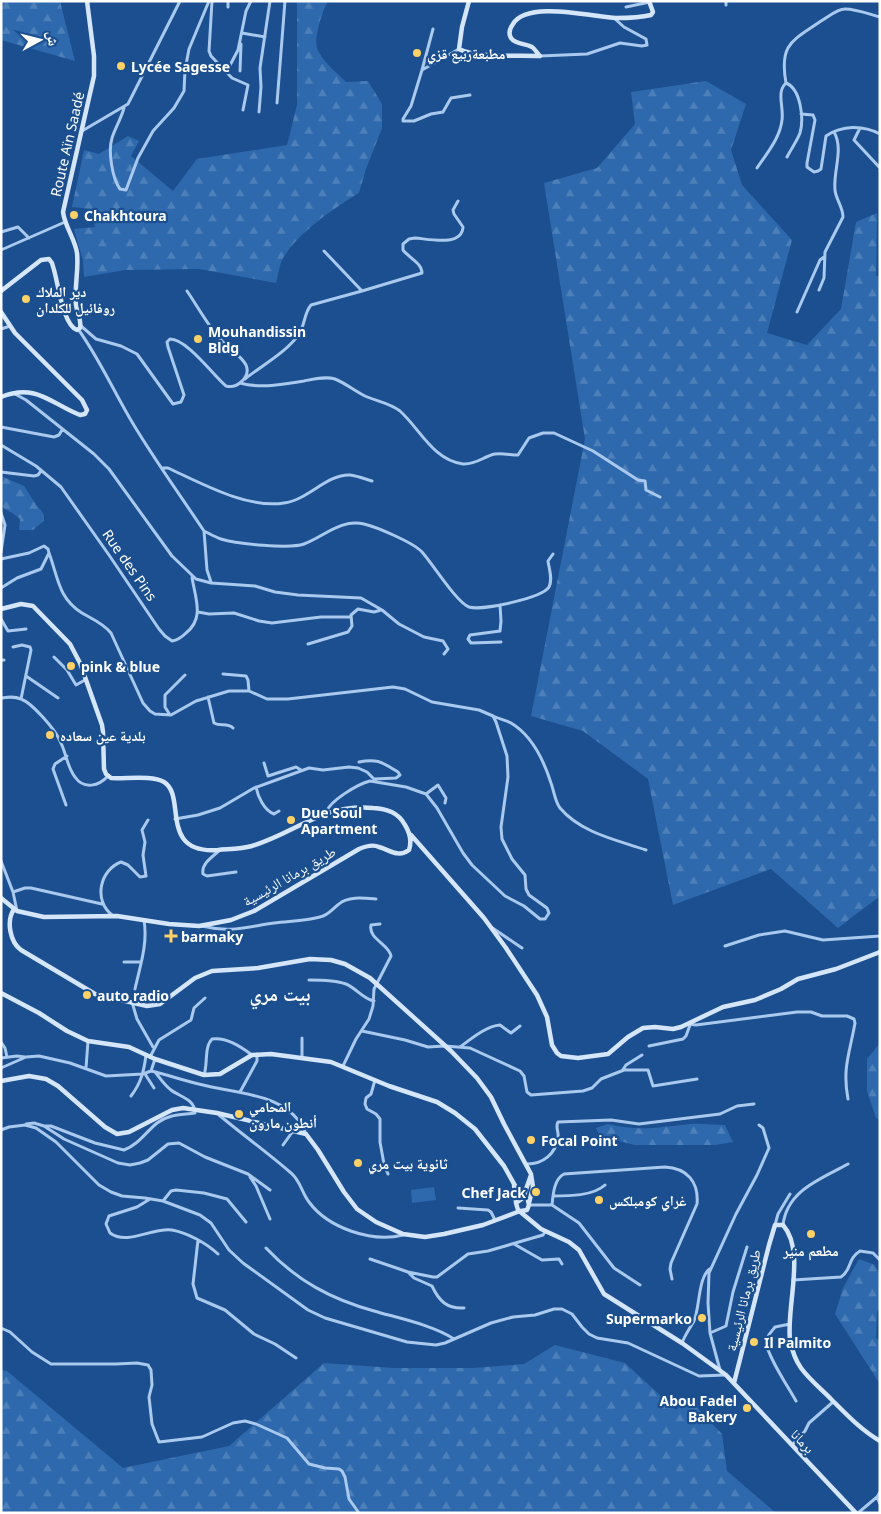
<svg xmlns="http://www.w3.org/2000/svg" width="881" height="1514" viewBox="0 0 881 1514" font-family="'Noto Sans','Noto Naskh Arabic',sans-serif">
  <defs>
    <pattern id="forest-firs" width="22" height="20" patternUnits="userSpaceOnUse" patternTransform="scale(1.25)"><rect width="22" height="20" fill="#2e69ad"/><path d="M5 1l3.5 6h-7zM16 11l3.5 6h-7z" fill="#4d80b9"/></pattern>
  </defs>
  <rect width="100%" height="100%" fill="#1b4f8f"/>
  <path fill="url(#forest-firs)" d="M1,1H60L75,61L1,40Z
    M297,1H328C322,11 314,38 317,48C321,60 337,73 346,82L368,81L382,104V128L366,169L359,193C334,208 296,234 282,260C279,267 278,276 276,283L199,269L125,270L84,277L83,261L74,229L95,227L91,209L72,207L84,150L99,154L128,136L139,141L131,156L173,191L197,159L287,145L297,105Z
    M706,81L746,104L731,150L742,185L792,240L767,333L807,345L841,309L856,222L877,213L876,276L880,277V896L838,928L771,869L673,905L648,779L583,731L531,716L585,439L544,183L597,168L635,124L631,92Z
    M1,476L24,486L37,506L41,510L44,515V521L33,530H19L20,519C14,513 7,511 1,506Z
    M880,1043V1120L876,1118L867,1091V1059Z
    M608,1124C639,1132 659,1127 690,1124C702,1123 714,1125 725,1125L733,1142L715,1145H634L599,1135L596,1128Z
    M859,1259L875,1265L880,1275V1308L877,1312L876,1338L880,1340V1384L835,1314L843,1288Z
    M555,1345L625,1363L676,1410L688,1398L722,1434L727,1471L776,1513H1V1370L7,1371L123,1468L229,1446L324,1363L394,1368H474L524,1364Z"/>
  <path fill="#2e69ad" d="M434,1187L436,1200L412,1203L411,1190Z"/>
  <g fill="none" stroke-linecap="round" stroke-linejoin="round">
    <path stroke="#a9c9ee" stroke-width="3" d="M212,1L209,51L211,56L232,78L248,85L243,110
      M726,1V5
      M228,7V1
      M626,7L650,2
      M433,29L422,70L459,49
      M242,33L265,37
      M540,56L587,54L620,43L642,46L647,45L646,39L624,27L614,18
      M422,70L411,106L403,119V121H414L431,114L443,112L451,98L470,95
      M227,71L238,50L246,11L251,1
      M240,71L241,44
      M277,103L285,1
      M124,108C121,119 115,128 112,138C108,151 112,178 120,189L126,190L138,158L153,131L174,108L184,91L185,70L189,49L209,1
      M259,112L261,87L260,68L270,1
      M801,114L813,115L815,120L807,163V167L814,172L818,171L821,169L826,136C842,125 863,125 880,134
      M860,128L854,140L880,168
      M82,131L128,104L180,1
      M787,157C791,149 797,141 800,133C804,119 801,89 786,83C779,44 792,41 821,21C828,17 837,9 845,9C856,9 869,14 880,17
      M757,168C767,153 780,138 782,120C784,107 776,92 786,83
      M1,232L18,227L29,238
      M1,250L65,222
      M819,290L824,278L825,252L843,217C843,207 836,200 835,190C833,171 844,149 834,132
      M362,291L422,273C422,263 409,258 403,250V244L409,239L415,238C429,239 462,247 463,227L454,214L453,210L458,201
      M797,312L820,260L824,257
      M81,326L96,339L121,346L137,354L173,404L181,402L184,395L168,347L167,342L170,339C187,339 213,375 226,386C237,389 251,377 246,365C241,355 228,349 221,340C208,326 198,307 187,291
      M1,329L10,326
      M78,329C99,358 114,392 132,422C154,459 180,495 204,531C210,534 215,537 221,539C237,544 290,549 304,544C325,536 340,519 364,524C377,527 414,543 422,552C432,563 457,603 469,607C482,611 542,598 549,587C553,579 549,569 548,561L553,554
      M245,379C261,366 288,351 299,334C305,325 304,313 311,305L362,291L324,251
      M240,383C261,389 284,384 304,381C314,379 326,376 335,379C345,383 355,391 365,396C376,401 390,403 400,411C420,429 433,460 463,464C476,465 484,456 495,454C503,453 511,455 518,455L529,438L543,433H554L593,451L638,480L645,481L646,490L660,497
      M15,394L26,400L94,454L109,469L172,556L196,579L211,583L255,586L275,592L298,595L361,598L382,610L399,624L424,637L443,641L448,649L444,654
      M1,427L54,437L59,435L62,430
      M1,445L36,466L61,487L109,555L159,629L165,636L172,641C178,640 182,637 186,633C205,618 195,598 192,577
      M163,468H168C201,483 247,509 284,503C308,500 327,474 350,475C358,476 365,479 372,481
      M1,472L34,476L38,475L41,471
      M1,513L5,525L1,552
      M204,531L207,570L211,582
      M49,553C58,577 58,598 82,613C92,619 103,623 111,633L143,703L150,711L155,714L171,715L196,701L229,691H249L267,699H288L393,687L405,689L432,702L479,710L493,716L496,722L507,756L508,777L501,827L502,839L512,859L525,875L526,889L529,895L547,908L549,913L545,919H540L524,906L505,896L472,865L463,853L437,808L426,794L406,787L370,781C358,784 329,801 326,813
      M1,559L29,553L44,546L48,549L49,553L41,569L17,578L1,588
      M500,605L501,621L500,631L470,635L468,639L471,643L501,642
      M198,612L209,614L234,613L259,621L272,623L321,617H351
      M1,619L8,631L26,629
      M308,644L348,632L352,626L351,615L358,609L374,612L381,610
      M13,647L22,645L30,647L31,650L21,699
      M54,657L67,670L76,685L85,680
      M1,660H4
      M223,674L246,676L248,680L249,691
      M26,676L58,698
      M208,697L214,723C221,727 227,722 233,728
      M1,698C8,697 14,696 21,699C32,703 55,729 60,741C66,752 67,767 75,777C84,790 99,786 108,776
      M170,715L165,707V695L185,675
      M493,716C499,719 506,720 511,723C533,736 544,761 551,783C554,791 555,802 560,808C581,833 617,840 646,850
      M359,762C378,758 383,763 398,772L400,775L396,778L375,779
      M264,763L268,776L296,767L301,770
      M256,787C258,797 264,810 274,814L279,811
      M426,794L438,785L446,798L445,803
      M66,805L53,769L55,764L67,756
      M175,819L198,815L220,808L254,788L309,768L323,770L349,767L358,768L367,772L376,781
      M220,850C212,857 201,864 203,874L207,876L236,872
      M1,861L13,892L17,911
      M13,892L25,888H31L102,904
      M112,915C93,900 100,870 121,862L128,865L140,877L146,876L143,855L145,842L142,830L148,820
      M202,926C230,933 246,927 274,923C289,921 305,921 320,917C329,915 332,909 339,904C348,896 364,898 376,899
      M491,927L522,948
      M725,946L759,935L785,931L823,940L880,936
      M124,962H141
      M309,980C320,980 335,980 346,984C356,988 363,999 374,1001
      M135,989C140,966 148,944 144,920
      M132,1002L137,1019L153,1047
      M688,1024L696,1025L797,1012H811L822,1016H847L854,1019L855,1023C850,1052 842,1068 848,1099
      M362,1031L405,1040L428,1047L445,1046L470,1048L520,1071L524,1076L527,1092L531,1095L583,1091L592,1088L601,1079L624,1070H648L653,1086L697,1079
      M1,1042L5,1048L7,1057
      M649,1046L683,1039L686,1036L690,1025
      M460,1047C471,1039 486,1026 500,1025L511,1033L520,1026
      M150,1057L159,1040L191,1020L194,1008L205,998
      M1,1058L17,1056L25,1057
      M302,1058V1038
      M343,1066L356,1039L369,1019L373,1006L374,989L391,956C389,944 368,939 371,925L380,924
      M1,1068L26,1057L39,1056L70,1063L106,1076L143,1074L151,1071L155,1059
      M86,1068L88,1041
      M151,1071C168,1075 185,1081 203,1085C237,1094 291,1093 306,1134
      M622,1071L626,1065L642,1055
      M145,1074L154,1088
      M204,1075C208,1064 204,1047 212,1039C226,1037 240,1046 252,1055
      M375,1080L371,1094L366,1098L365,1104L367,1109L376,1114L380,1119V1142L384,1164L388,1174
      M240,1092L257,1061V1054
      M131,1096C141,1083 144,1071 146,1055
      M219,1115C243,1135 268,1153 291,1173C300,1180 302,1193 309,1202C328,1228 372,1243 403,1235
      M26,1124L34,1123L44,1126L64,1139L118,1163L130,1165L140,1163L148,1160L168,1144L179,1143L205,1157L248,1174L270,1190
      M45,1126H51L95,1143L124,1150C138,1145 146,1132 157,1123C169,1114 181,1115 195,1113C195,1099 180,1097 171,1090C164,1085 160,1078 155,1072
      M1,1130L9,1127L25,1125L36,1128L56,1142L99,1185L111,1192L122,1196L145,1198L163,1201L200,1215L211,1223L229,1250L243,1263L308,1310L325,1318L407,1342L436,1345L445,1343L491,1323L513,1317L535,1315L554,1309H562L572,1314L582,1327L589,1334L597,1338L628,1343L699,1376L725,1375
      M283,1145L293,1131
      M527,1164C543,1164 556,1154 558,1137C559,1131 555,1128 558,1122L611,1120L639,1124L720,1114L737,1106L754,1104
      M250,1177L256,1186L270,1219
      M553,1196C569,1196 593,1196 605,1185
      M150,1199L137,1207L109,1216L106,1224L110,1233C128,1246 152,1227 172,1230C188,1233 206,1243 218,1254
      M163,1201L171,1191L176,1190L204,1193L227,1199L246,1222
      M529,1205H552L579,1223L614,1268L640,1285
      M552,1205C553,1195 554,1179 564,1174L665,1167C687,1168 699,1182 697,1204L671,1263L670,1269L672,1279
      M458,1208L488,1210L491,1212L495,1220
      M775,1225L778,1214L790,1194
      M783,1225C787,1190 821,1179 848,1164
      M198,1240L193,1284L197,1298L225,1310L254,1334L275,1344L296,1358
      M514,1244L542,1260L559,1259L562,1264
      M266,1248C297,1281 331,1299 374,1311C398,1318 433,1325 454,1339
      M370,1259L408,1272
      M793,1280L841,1277C852,1270 847,1259 860,1251L873,1253L880,1260
      M464,1308C447,1309 439,1301 432,1286L414,1278L408,1272L433,1277H437L468,1254L488,1251L543,1235L545,1232
      M790,1324L775,1327C772,1331 767,1336 766,1341C765,1352 790,1390 796,1401
      M1,1328L10,1332L32,1352L51,1364H116L137,1363L148,1365L151,1370L152,1385L149,1397L152,1424L159,1442L202,1437L233,1423L245,1421L256,1424L287,1438L309,1464L325,1468L339,1469L342,1471L345,1477L349,1499L359,1513
      M710,1333L726,1326L733,1292L747,1247
      M682,1343C685,1335 690,1328 694,1321C700,1307 698,1275 711,1268
      M720,1370L710,1333L708,1303L709,1273L736,1214L757,1175L769,1148L763,1128L759,1125
      M792,1445L805,1431L809,1423L833,1402
      M877,1497L880,1504
      M858,1513L877,1497L880,1492"/>
    <path stroke="#d6e6fa" stroke-width="4.5" d="M469,1L462,27L459,49C475,58 521,55 540,56
      M540,56C537,53 535,49 532,47C525,43 516,45 511,38C508,33 510,28 513,24C527,0 593,17 616,18C628,18 639,18 651,15L653,12L649,1
      M1,291L41,260L49,259L52,263L54,270C58,283 63,325 77,330L80,328C82,320 77,313 76,305C74,288 79,270 77,253C75,239 65,227 63,212L94,76V56L87,1
      M1,312L15,333L82,400L87,410L85,414L80,415C50,403 36,383 1,397
      M1,609L21,604L33,606L70,644L80,663L102,725L103,732L104,769L106,774L111,778C126,779 152,775 164,782C187,796 158,854 218,850C229,849 241,849 252,846C296,833 323,803 373,808C387,809 398,812 405,825C410,833 412,841 409,850C398,858 390,850 379,847C373,844 366,846 359,849L254,911L231,920L210,924L199,926L169,924L117,916L44,917L17,911L1,898
      M411,835L484,918L506,948L537,995L547,1017L552,1045L557,1053L561,1056L578,1058L608,1054L628,1037L643,1028L655,1027L673,1029L681,1027L723,1007L755,1000L781,989L798,979L836,969L880,952
      M14,909C6,921 10,942 21,950L95,994L147,1006L160,1004L195,978L212,971L258,968L310,959L331,960L345,964L370,978L451,1051L477,1078L491,1097L504,1124L531,1174L533,1187L529,1203
      M1,993L39,1013L67,1031L88,1041L129,1047L155,1059L204,1075L220,1074L252,1055L271,1054L331,1062L389,1086L437,1102L455,1113L475,1129L504,1166L522,1198
      M1,1081L29,1076L46,1079L58,1086L105,1127L117,1134L129,1132L172,1110L183,1108L217,1113L306,1134L318,1150L344,1192L357,1209L376,1222L403,1234L425,1237L444,1234L483,1225L520,1211
      M514,1185L516,1202
      M523,1198L516,1203L518,1210L541,1229L569,1242L579,1250L604,1294L682,1343L726,1375L856,1513
      M523,1198L531,1175
      M521,1211L527,1210L529,1205L528,1201
      M734,1383L769,1245L775,1225H783C806,1251 786,1307 790,1340C792,1350 796,1361 801,1368C809,1379 821,1389 831,1399C846,1414 861,1430 880,1441"/>
  </g>
  <g fill="#ffd166" stroke="#1b4f8f" stroke-width="2">
    <circle cx="417" cy="53" r="5"/>
    <circle cx="121" cy="66" r="5"/>
    <circle cx="74" cy="215" r="5"/>
    <circle cx="26" cy="299" r="5"/>
    <circle cx="198" cy="339" r="5"/>
    <circle cx="71" cy="666" r="5"/>
    <circle cx="50" cy="735" r="5"/>
    <circle cx="291" cy="820" r="5"/>
    <path d="M168.5 928.5h5v5h5v5h-5v5h-5v-5h-5v-5h5z"/>
    <circle cx="87" cy="995" r="5"/>
    <circle cx="239" cy="1114" r="5"/>
    <circle cx="531" cy="1140" r="5"/>
    <circle cx="358" cy="1163" r="5"/>
    <circle cx="536" cy="1192" r="5"/>
    <circle cx="599" cy="1200" r="5"/>
    <circle cx="811" cy="1234" r="5"/>
    <circle cx="702" cy="1318" r="5"/>
    <circle cx="754" cy="1342" r="5"/>
    <circle cx="747" cy="1408" r="5"/>
  </g>
  <g text-anchor="middle" dominant-baseline="central" stroke-width="4.5" stroke-linejoin="round" paint-order="stroke">
    <g font-size="14" font-weight="bold" fill="#fff" stroke="#1b4f8f" text-anchor="start">
      <text x="427" y="53">مطبعةربيع قزي</text>
      <text x="131" y="66">Lycée Sagesse</text>
      <text x="84" y="215">Chakhtoura</text>
      <text x="36" y="291">دير الملاك<tspan x="36" dy="16">روفائيل للكلدان</tspan></text>
      <text x="208" y="331">Mouhandissin<tspan x="208" dy="16">Bldg</tspan></text>
      <text x="81" y="666">pink &amp; blue</text>
      <text x="60" y="735">بلدية عين سعاده</text>
      <text x="301" y="812">Due Soul<tspan x="301" dy="16">Apartment</tspan></text>
      <text x="181" y="936">barmaky</text>
      <text x="97" y="995">auto radio</text>
      <text x="249" y="1106">المحامي<tspan x="249" dy="16">أنطون مارون</tspan></text>
      <text x="541" y="1140">Focal Point</text>
      <text x="368" y="1163">ثانوية بيت مري</text>
      <text x="526" y="1192" text-anchor="end">Chef Jack</text>
      <text x="609" y="1200">غراي كومبلكس</text>
      <text x="811" y="1250" text-anchor="middle">مطعم منير</text>
      <text x="692" y="1318" text-anchor="end">Supermarko</text>
      <text x="764" y="1342">Il Palmito</text>
      <text x="737" y="1400" text-anchor="end">Abou Fadel<tspan x="737" dy="16">Bakery</tspan></text>
    </g>
    <g font-size="14" fill="#fff" stroke="#1b4f8f">
      <text transform="translate(67 144) rotate(-77)">Route Aïn Saadé</text>
      <text transform="translate(130 565) rotate(55)">Rue des Pins</text>
      <text transform="translate(289 876) rotate(-30)">طريق برمانا الرئيسية</text>
      <text transform="translate(743 1300) rotate(-76)">طريق برمانا الرئيسية</text>
      <text transform="translate(803 1441) rotate(47)">برمانا</text>
    </g>
    <g font-size="19" font-weight="bold" fill="#fff" stroke="#1b4f8f">
      <text x="280" y="994">بيت مري</text>
    </g>
  </g>
  <rect width="881" height="1514" fill="none" stroke="#ffffff" stroke-width="5"/>
  <g transform="translate(40 40) rotate(83)" stroke="#1b4f8f" stroke-width="4" paint-order="stroke">
  <path d="M0-4L9 19L0 12L-9 19Z" fill="#ffffff"/>
  <text y="-8" font-size="14" font-weight="bold" text-anchor="middle" fill="#ffffff">ش</text>
  </g>
</svg>
